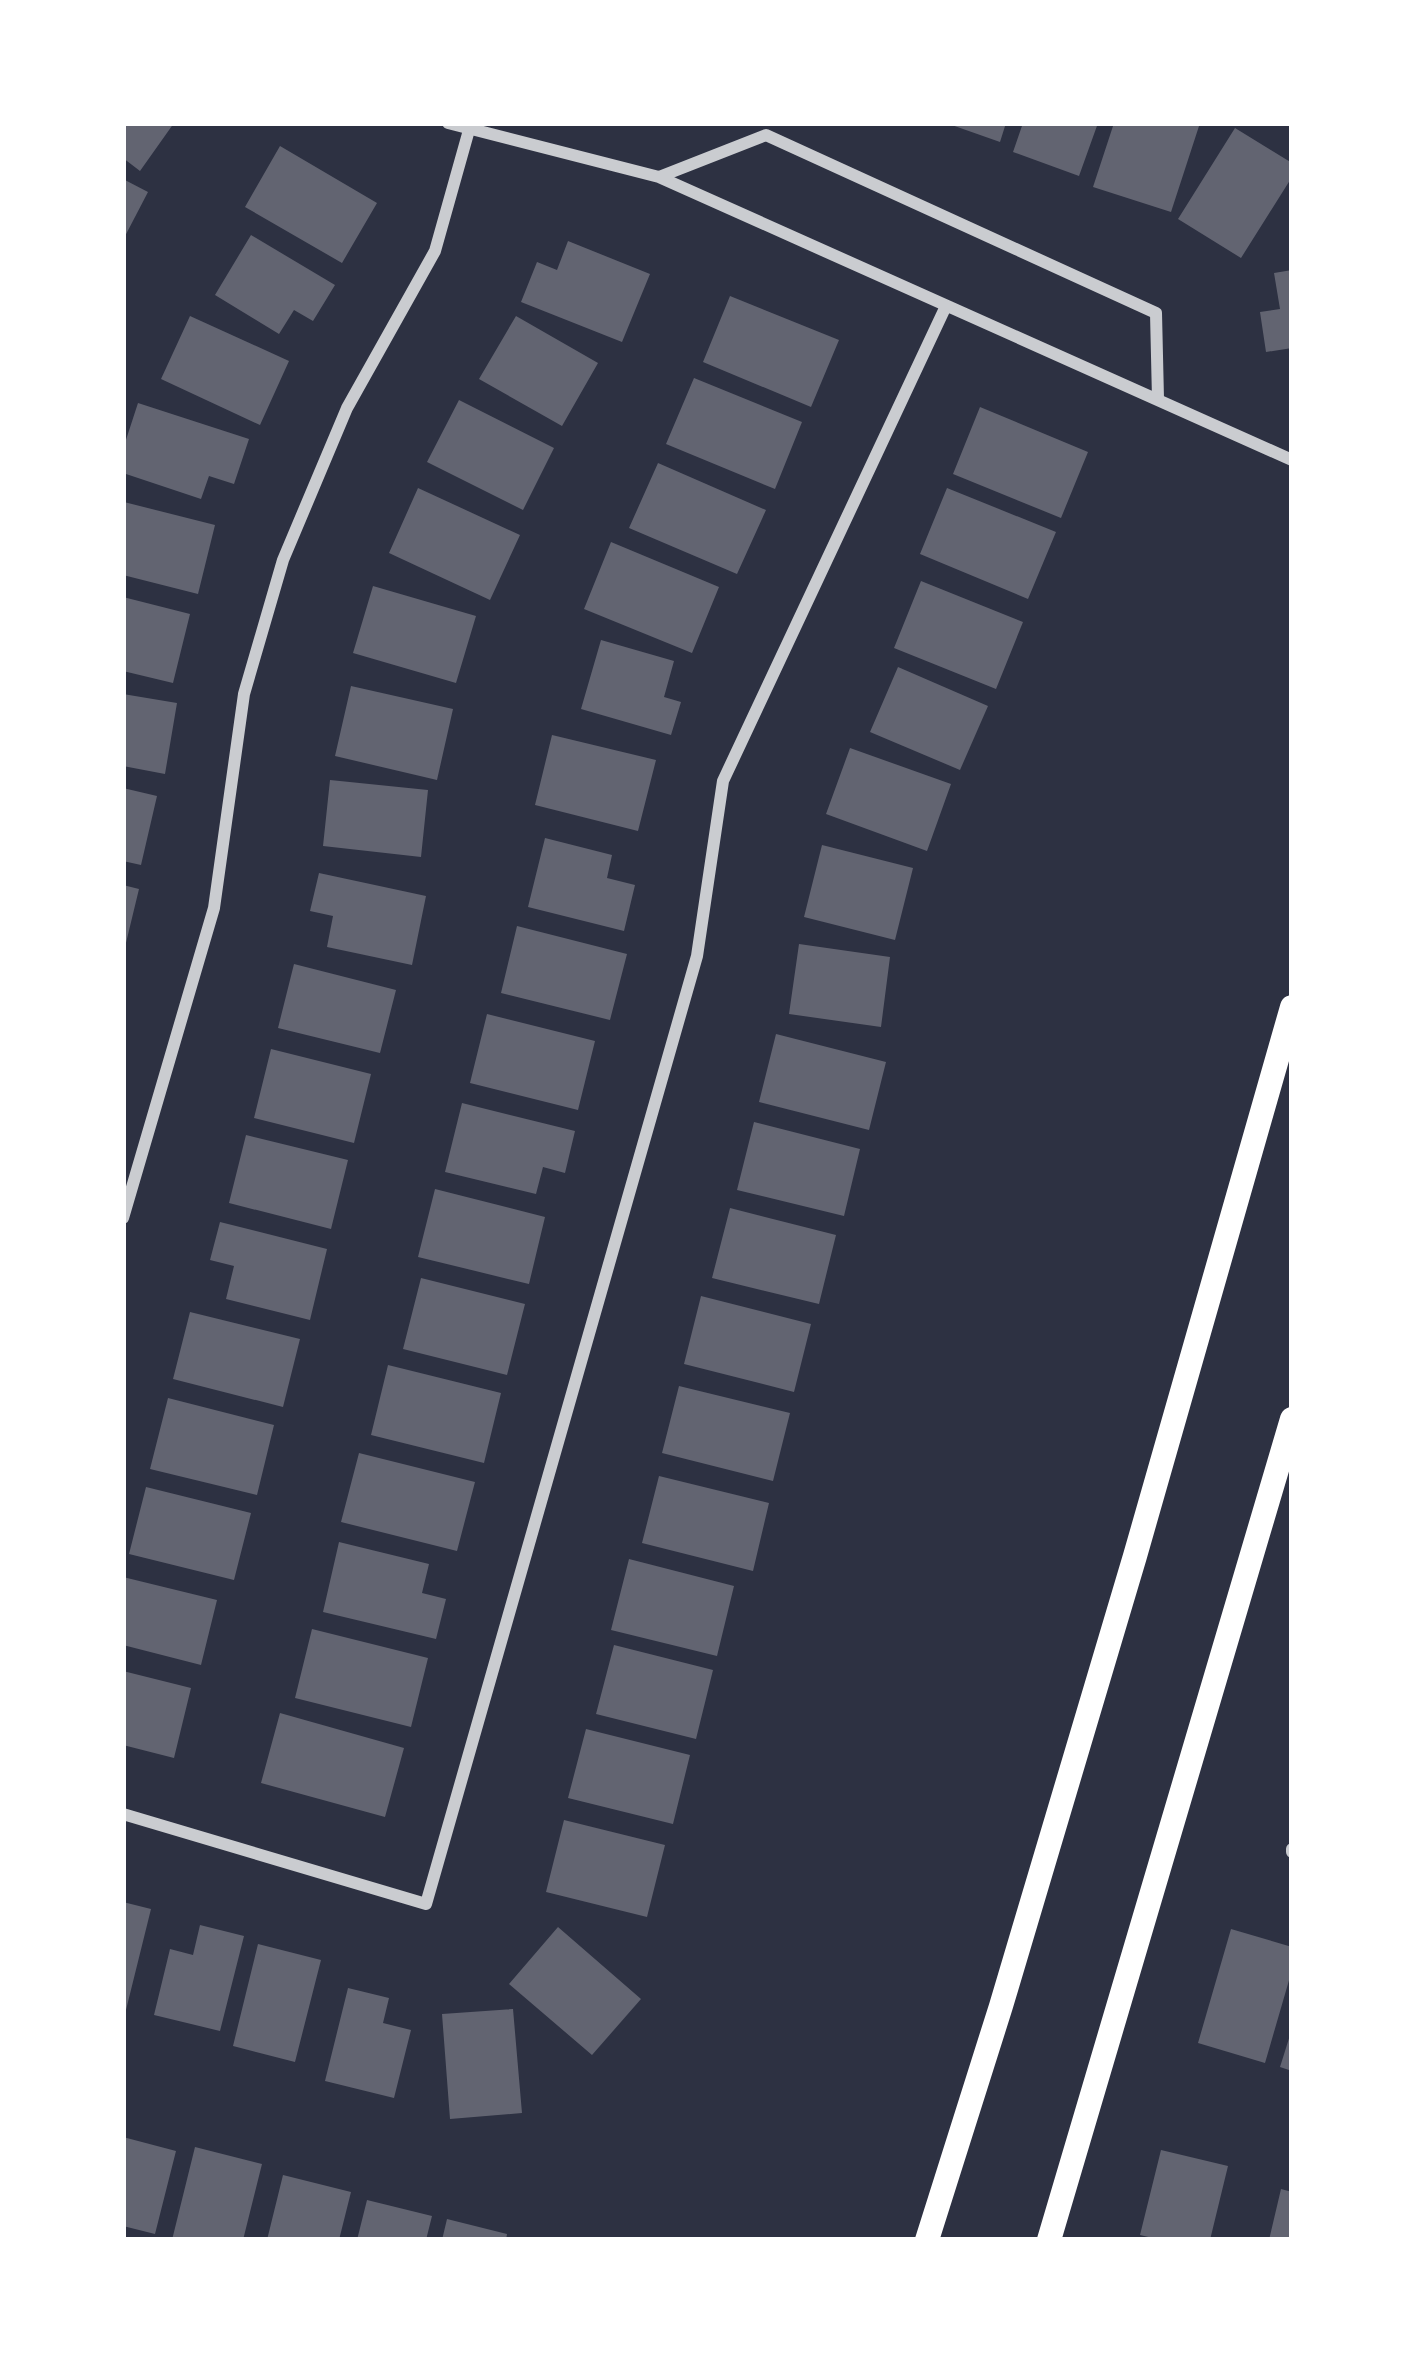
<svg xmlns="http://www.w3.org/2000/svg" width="1415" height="2363" viewBox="0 0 1415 2363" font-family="'Archivo Narrow',sans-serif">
  <rect width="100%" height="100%" fill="#2d3142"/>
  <path fill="#626471" d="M123,123H174L140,171L123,158Z
    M946,123H1006L1000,142Z
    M1023,123H1098L1079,176L1013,152Z
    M1114,123H1200L1171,212L1093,187Z
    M1235,128L1292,163V177L1241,258L1178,219Z
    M280,146L377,203L342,263L245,207Z
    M123,179L148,192L123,240Z
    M251,235L335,285L313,321L294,310L279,334L215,295Z
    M568,241L650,274L622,342L521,302L537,262L557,270Z
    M1292,270V348L1266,352L1260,312L1280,309L1274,273Z
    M730,296L839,340L811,407L703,362Z
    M190,316L289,361L260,425L161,379Z
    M516,316L598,363L562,426L479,379Z
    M694,378L802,422L775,489L666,444Z
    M459,400L554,448L523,510L427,462Z
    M138,403L249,439L234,484L209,476L201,499L123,473V449Z
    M980,407L1088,452L1061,518L953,474Z
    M658,463L766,510L737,574L629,528Z
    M418,488L520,535L490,600L389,553Z
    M947,488L1056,532L1028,599L920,554Z
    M124,502L215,525L198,594L123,575Z
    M611,542L719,587L692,653L584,609Z
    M921,581L1023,622L996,689L894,648Z
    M373,586L476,616L456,683L353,653Z
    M123,597L190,614L173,683L123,671Z
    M601,640L674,661L664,697L681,702L671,735L581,709Z
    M898,667L988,706L960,770L870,732Z
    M351,686L453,709L437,780L335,756Z
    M123,694L177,703L165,774L123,766Z
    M552,735L656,760L638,831L535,805Z
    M850,748L951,784L927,851L826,814Z
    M330,780L428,790L421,857L323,846Z
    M123,788L157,796L141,865L123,861Z
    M545,838L612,855L607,878L635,885L624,931L528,907Z
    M822,845L913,868L895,940L804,917Z
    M319,873L426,896L412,965L327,947L333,916L310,911Z
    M123,885L139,889L125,947L123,946Z
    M517,926L627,954L610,1020L501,993Z
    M799,944L890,957L881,1027L789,1014Z
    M294,964L396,990L380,1053L278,1028Z
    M487,1014L595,1041L578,1110L470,1083Z
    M776,1034L886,1062L869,1130L759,1102Z
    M271,1049L371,1074L354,1143L254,1118Z
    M462,1103L575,1131L565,1173L543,1167L536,1194L445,1172Z
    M754,1122L860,1149L844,1216L737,1190Z
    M246,1135L348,1160L331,1229L229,1203Z
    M435,1189L545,1217L529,1284L418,1257Z
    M730,1208L836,1235L819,1304L712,1278Z
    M220,1222L327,1249L310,1320L226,1299L234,1266L210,1260Z
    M421,1278L525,1304L507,1375L403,1349Z
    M701,1296L811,1324L794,1392L684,1364Z
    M190,1312L300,1339L283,1407L173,1379Z
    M388,1365L501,1393L484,1463L371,1435Z
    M679,1386L790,1413L773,1481L662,1453Z
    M168,1398L274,1425L257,1495L150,1469Z
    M359,1453L475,1482L457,1551L341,1522Z
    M659,1476L769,1503L753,1571L642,1543Z
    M146,1487L251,1513L234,1580L129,1554Z
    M339,1542L429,1564L422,1593L446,1599L436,1639L323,1612Z
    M629,1559L734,1586L717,1656L611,1630Z
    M123,1577L217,1600L201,1665L123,1645Z
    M312,1629L428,1658L411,1727L295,1698Z
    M614,1645L713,1670L696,1739L596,1714Z
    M123,1671L191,1688L174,1758L123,1745Z
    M280,1713L404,1748L385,1817L261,1783Z
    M586,1729L690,1755L673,1824L568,1798Z
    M564,1820L665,1845L647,1917L546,1892Z
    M123,1902L151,1909L125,2014H123Z
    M200,1925L244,1936L220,2031L154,2015L170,1949L193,1955Z
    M558,1927L641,1999L592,2055L509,1984Z
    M1231,1929L1292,1947V1970L1265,2063L1198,2043Z
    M258,1944L321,1960L295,2062L233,2046Z
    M348,1988L389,1998L383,2023L411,2030L394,2098L325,2081Z
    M513,2009L522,2113L450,2119L442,2014Z
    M1291,2032H1292V2071L1280,2067Z
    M123,2137L176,2151L155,2234L123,2226Z
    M195,2147L262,2164L243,2240H172Z
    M1161,2150L1228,2166L1210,2240H1161L1140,2235Z
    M283,2175L351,2192L339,2240H267Z
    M1281,2189L1292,2192V2240H1269Z
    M367,2200L432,2216L426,2240H357Z
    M447,2219L507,2234L506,2240H442Z"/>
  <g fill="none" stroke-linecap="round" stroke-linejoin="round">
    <path stroke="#caccd0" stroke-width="12" d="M448,123L659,177L1292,460
      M659,177L766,135L1156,313L1158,399
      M123,1218L214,908L244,694L283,560L347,408L435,251L469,130
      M123,1814L426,1904L697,956L723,781L946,306
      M1292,1849V1852"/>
    <path stroke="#fff" stroke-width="24" d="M927,2240L1001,2006L1135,1556L1292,1007
      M1049,2240L1292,1419"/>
  </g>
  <rect width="1415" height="2363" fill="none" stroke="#ffffff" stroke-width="252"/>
</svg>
